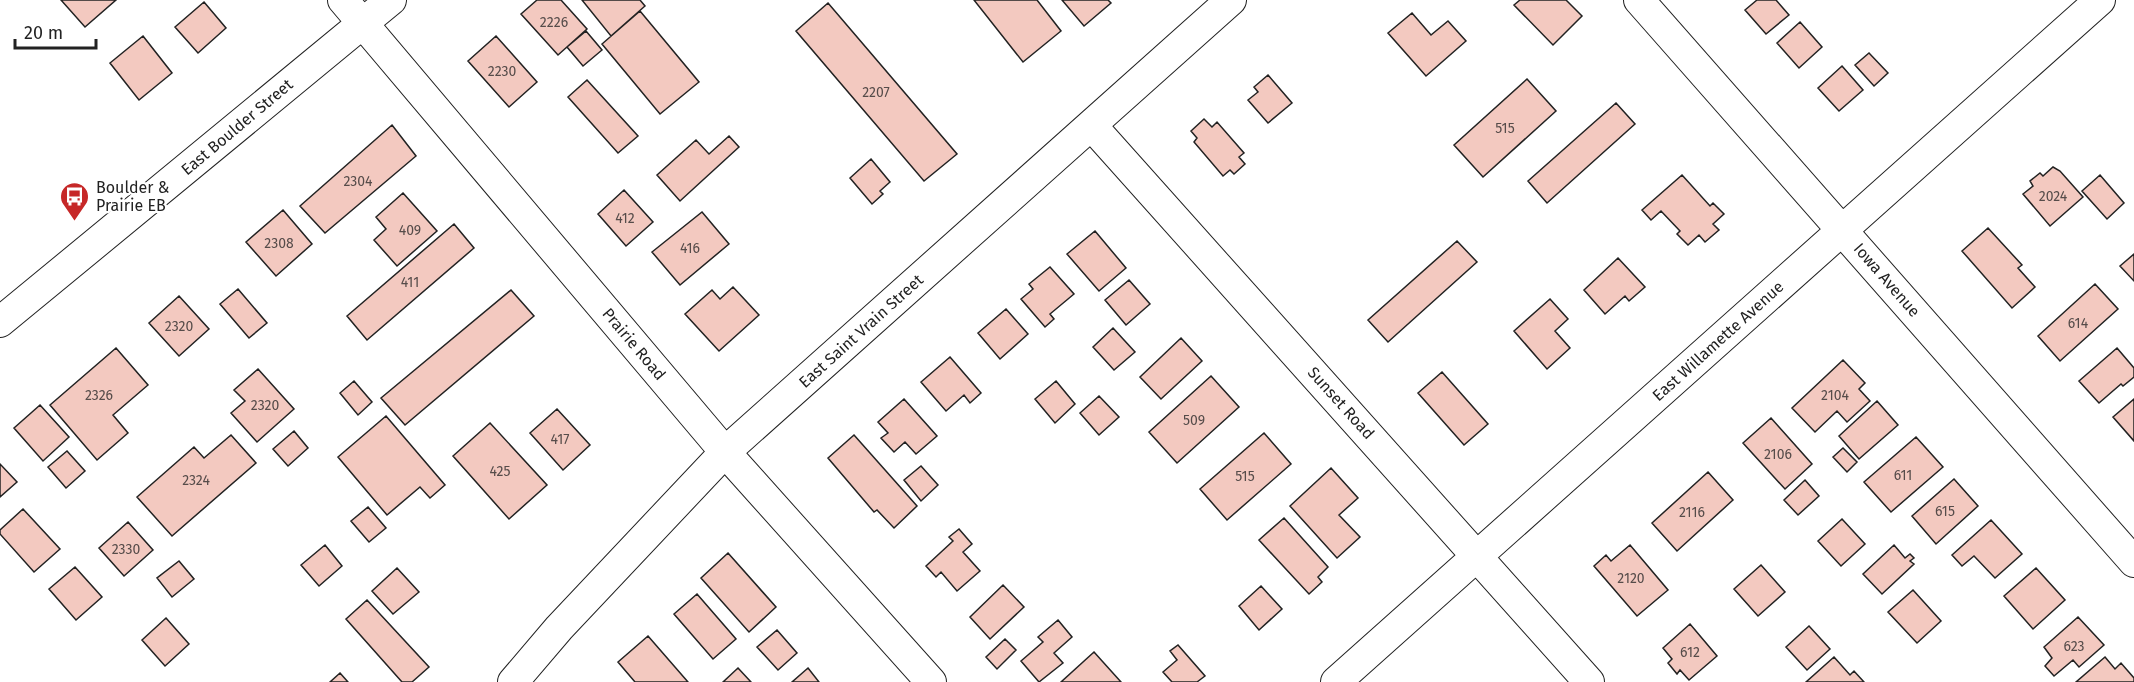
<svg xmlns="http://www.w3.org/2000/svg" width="2134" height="682" viewBox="0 0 2134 682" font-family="'Fira Sans',sans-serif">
  <rect width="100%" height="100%" fill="#fff"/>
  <path fill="#f3c9c0" stroke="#222" stroke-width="1.5" d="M61,0H116L85,27Z
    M537,0H561L587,29L558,55L521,14Z
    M582,0H640L645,6L611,36Z
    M974,0H1037L1061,31L1023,62Z
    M1062,0H1108L1111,3L1084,26Z
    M1520,0H1566L1582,16L1553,45L1514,5Z
    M1757,0H1776L1789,15L1766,34L1745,10Z
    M204,2L226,28L198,53L175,27Z
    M828,3L957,154L924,181L796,31Z
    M640,11L699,82L660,114L602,44Z
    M1412,13L1431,35L1448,21L1466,41L1426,76L1388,33Z
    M1800,22L1822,47L1799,68L1777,43Z
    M586,31L602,50L583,66L567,47Z
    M143,36L172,73L139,100L110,63Z
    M496,36L537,82L509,107L468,61Z
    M1869,53L1888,73L1874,86L1855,65Z
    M1842,66L1863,90L1839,111L1818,88Z
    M1268,75L1292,103L1268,123L1248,100L1258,92L1254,87Z
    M1527,79L1556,111L1483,177L1454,145Z
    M587,80L638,136L618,153L568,97Z
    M1616,103L1635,124L1547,203L1528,181Z
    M1204,119L1212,127L1217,122L1244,153L1239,157L1245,164L1234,174L1230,170L1223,176L1194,142L1197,138L1191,131Z
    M392,125L416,156L325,233L300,206Z
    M729,136L739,147L680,201L657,175L696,140L709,154Z
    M871,159L890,182L880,191L883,194L872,204L850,178Z
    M2053,167L2060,171L2083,197L2050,226L2023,194L2033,186L2030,181L2040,173L2043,176Z
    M1682,175L1710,206L1713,203L1724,214L1713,224L1719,230L1705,242L1699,235L1688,245L1677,234L1680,231L1661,211L1651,220L1642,210Z
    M2100,175L2124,203L2107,219L2082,191Z
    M624,190L653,222L626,246L598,214Z
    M403,193L437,231L397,266L374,240L386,229L376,217Z
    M283,210L312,244L276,276L246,242Z
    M702,212L729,244L680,285L652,252Z
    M454,224L474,248L367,340L347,316Z
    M1988,228L2022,265L2018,268L2035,287L2012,308L1962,251Z
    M1095,231L1126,268L1099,291L1067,254Z
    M1457,241L1477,262L1388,342L1368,320Z
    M2134,254V281L2120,266Z
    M1618,258L1645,287L1629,301L1625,296L1605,314L1584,290Z
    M1050,267L1074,294L1050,314L1054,319L1045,327L1021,299L1033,289L1029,284Z
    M1129,280L1150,304L1126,325L1105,300Z
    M2095,284L2118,309L2060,361L2038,336Z
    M733,287L759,315L719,351L685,314L712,290L720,299Z
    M238,289L267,323L249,338L220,304Z
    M511,290L534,316L405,425L381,398Z
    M179,296L209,329L179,356L149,323Z
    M1550,299L1568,319L1555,331L1570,348L1547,369L1514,331Z
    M1006,309L1028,334L1000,359L978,333Z
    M1113,328L1135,352L1114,370L1093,347Z
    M1181,338L1202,361L1161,399L1140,377Z
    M116,348L148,385L113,415L128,433L97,460L50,405Z
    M2117,348L2134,368V377L2123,386L2121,384L2099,403L2079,381Z
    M950,357L981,393L970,403L964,395L946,411L921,382Z
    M1843,360L1865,383L1859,389L1870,401L1847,422L1837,411L1815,432L1792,408Z
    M258,369L294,409L257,442L231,413L245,401L234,390Z
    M1442,372L1488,424L1464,445L1418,393Z
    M1211,376L1239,407L1177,463L1149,432Z
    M354,381L372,402L358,415L340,393Z
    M1056,381L1075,404L1055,423L1035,399Z
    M1099,396L1119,417L1099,435L1080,413Z
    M904,399L937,436L916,454L905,442L894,452L881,438L888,433L878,422Z
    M2134,399V441L2113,417Z
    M1877,401L1898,425L1859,459L1839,436Z
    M40,405L69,437L43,461L14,428Z
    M557,409L590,445L563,470L530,433Z
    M386,416L445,485L430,498L420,487L387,515L338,457Z
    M1771,418L1812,464L1785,489L1743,443Z
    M490,423L547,485L509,519L453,456Z
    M294,431L308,448L288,466L273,449Z
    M1264,433L1291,464L1227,520L1200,489Z
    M231,435L256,463L172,536L137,497L194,447L204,458Z
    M854,435L917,506L894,528L877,510L874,512L828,458Z
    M1916,437L1943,467L1891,512L1864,482Z
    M1843,448L1857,462L1847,472L1833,457Z
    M67,451L85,471L66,488L48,467Z
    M0,464L17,482L0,497Z
    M921,466L938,485L921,501L904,480Z
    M1331,468L1358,498L1339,515L1360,537L1337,558L1290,506Z
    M1708,472L1733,500L1677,551L1652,523Z
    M1954,479L1978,506L1936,544L1912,516Z
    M1805,480L1819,496L1798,515L1784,500Z
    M368,507L386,528L369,542L351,521Z
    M23,509L60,549L34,572L0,534V530Z
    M1284,518L1328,567L1318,577L1322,582L1309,594L1259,540Z
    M1842,519L1865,544L1841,566L1818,541Z
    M1991,520L2022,554L1995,578L1974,556L1962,566L1952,555Z
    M128,522L153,550L124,576L99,548Z
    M959,529L972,544L963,552L980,571L957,591L941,572L936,577L926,566L953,541L949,537Z
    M325,545L342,566L319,586L301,565Z
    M1630,545L1668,590L1637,616L1594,566L1606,555L1611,561Z
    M1894,545L1905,558L1910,554L1914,558L1910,561L1914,564L1882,594L1863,574Z
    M728,553L776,607L749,632L701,578Z
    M179,561L194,579L172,597L157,578Z
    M1761,565L1785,592L1758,616L1734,589Z
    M75,567L102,597L76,620L49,589Z
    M397,568L419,592L393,614L372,591Z
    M2036,568L2065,600L2033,629L2004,596Z
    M1003,585L1024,607L990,639L970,617Z
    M1261,586L1282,609L1259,630L1239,606Z
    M1913,590L1941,621L1917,643L1888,612Z
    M697,594L736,639L713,659L674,614Z
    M367,600L429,667L412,682H402L346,619Z
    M2078,617L2104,645L2079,667L2073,660L2054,676L2045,666L2052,658L2044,647Z
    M166,618L189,644L165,666L142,640Z
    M1058,620L1072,637L1054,653L1063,663L1039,682L1021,661L1043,642L1038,637Z
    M1690,624L1717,656L1689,680L1680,670L1677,674L1668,663L1672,659L1663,648Z
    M1809,626L1830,649L1807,670L1786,647Z
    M777,630L797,653L778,670L757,647Z
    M648,636L688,682H635L618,662Z
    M1005,639L1016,650L997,669L986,657Z
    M1178,645L1205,676L1197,682H1172L1163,672L1177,660L1170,651Z
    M1094,652L1121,682H1061Z
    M1834,657L1850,675L1854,671L1864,682H1806Z
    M2105,657L2115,669L2121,663L2134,678V682H2076Z
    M738,668L751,682H723Z
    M808,668L819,682H792Z
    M340,673L348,682H330Z"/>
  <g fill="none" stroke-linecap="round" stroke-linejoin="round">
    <defs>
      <path id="minor" d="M343,0L725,452L931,682
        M1639,0L2134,562
        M1092,126L1589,682
        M0,322L391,0
        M513,682L559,628L725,452L1231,0
        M1336,682L2100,0"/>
    </defs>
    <use href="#minor" stroke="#222" stroke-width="32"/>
    <use href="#minor" stroke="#fff" stroke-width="30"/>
  </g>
  <defs>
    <symbol id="bus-pin" viewBox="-11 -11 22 30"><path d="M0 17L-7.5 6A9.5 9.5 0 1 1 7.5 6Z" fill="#c62828" stroke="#fff"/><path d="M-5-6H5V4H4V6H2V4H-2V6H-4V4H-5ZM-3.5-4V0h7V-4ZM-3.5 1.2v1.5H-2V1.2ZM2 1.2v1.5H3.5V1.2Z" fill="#fff"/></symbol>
  </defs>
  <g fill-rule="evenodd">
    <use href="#bus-pin" x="58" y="180" width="33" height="45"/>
  </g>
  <g text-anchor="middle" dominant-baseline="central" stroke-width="4.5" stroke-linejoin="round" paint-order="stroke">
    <g font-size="14" fill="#564c4a">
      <text x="554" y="22">2226</text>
      <text x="502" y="71">2230</text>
      <text x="876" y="92">2207</text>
      <text x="1505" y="128">515</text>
      <text x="358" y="181">2304</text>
      <text x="2053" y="196">2024</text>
      <text x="625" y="218">412</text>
      <text x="410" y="230">409</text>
      <text x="279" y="243">2308</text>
      <text x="690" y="248">416</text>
      <text x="410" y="282">411</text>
      <text x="2078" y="323">614</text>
      <text x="179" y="326">2320</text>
      <text x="99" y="395">2326</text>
      <text x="1835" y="395">2104</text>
      <text x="265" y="405">2320</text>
      <text x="1194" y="420">509</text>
      <text x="560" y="439">417</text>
      <text x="1778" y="454">2106</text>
      <text x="500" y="471">425</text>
      <text x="1903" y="475">611</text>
      <text x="1245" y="476">515</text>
      <text x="196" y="480">2324</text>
      <text x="1945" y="511">615</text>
      <text x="1692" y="512">2116</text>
      <text x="126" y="549">2330</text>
      <text x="1631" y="578">2120</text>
      <text x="2074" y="646">623</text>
      <text x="1690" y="652">612</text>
    </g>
    <g font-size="16" fill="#222" stroke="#fff">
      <text transform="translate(237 127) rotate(-40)">East Boulder Street</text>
      <text transform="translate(1887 280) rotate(49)">Iowa Avenue</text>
      <text transform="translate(861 331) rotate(-42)">East Saint Vrain Street</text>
      <text transform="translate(1718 341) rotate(-42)">East Willamette Avenue</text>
      <text transform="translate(634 344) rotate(50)">Prairie Road</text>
      <text transform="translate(1341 403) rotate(48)">Sunset Road</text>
    </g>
    <g font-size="16" fill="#222" stroke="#fff" text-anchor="start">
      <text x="96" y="187">Boulder &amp;<tspan x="96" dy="18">Prairie EB</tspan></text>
    </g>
  </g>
  <path d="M15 39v9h81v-9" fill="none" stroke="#222222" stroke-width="3"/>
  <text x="24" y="39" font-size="18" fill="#222222" stroke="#ffffff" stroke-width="4.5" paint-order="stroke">20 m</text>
</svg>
